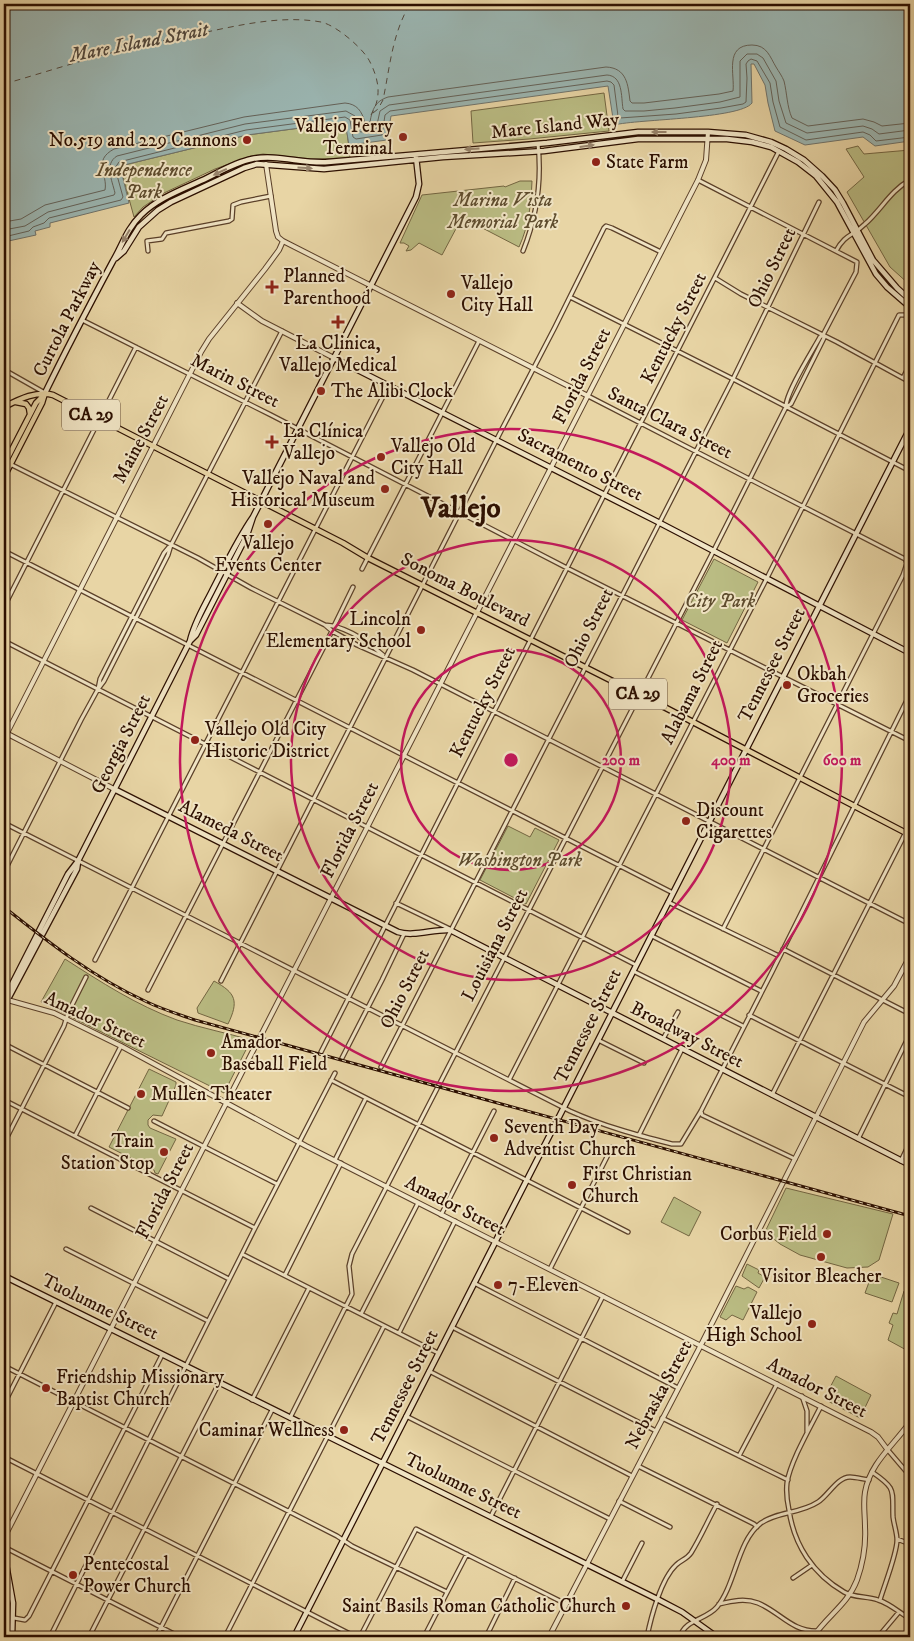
<svg xmlns="http://www.w3.org/2000/svg" width="914" height="1641" viewBox="0 0 914 1641" font-family="'IM FELL DW Pica',serif">
  <rect width="100%" height="100%" fill="#e8d5a5"/>
  <filter id="stains"><feTurbulence type="fractalNoise" baseFrequency=".004" numOctaves="4"/><feColorMatrix values="0 0 0 0 .2 0 0 0 0 .09 0 0 0 0 .02 0 0 0 .5 -.17"/></filter>
  <radialGradient id="worn" r=".72"><stop offset=".6" stop-color="#630" stop-opacity="0"/><stop offset="1" stop-color="#630" stop-opacity=".3"/></radialGradient>
  <path fill="#babc83" stroke="#736642" d="M604,93L609,131L529,139L473,143L471,111Z
    M346,122L350,158L311,159L263,154L251,156L215,169L164,193L143,207L134,217L120,166L247,135Z
    M858,146L864,154L910,150V285L890,267L847,192L864,177L846,149Z
    M520,181H532C531,204 529,225 519,247L467,220L459,223L442,255L419,243L411,250L406,251L409,246L404,243H400L422,195L504,186L505,187Z
    M714,559L758,582L727,643L682,620Z
    M508,826L530,837L535,828L559,840L526,904L480,880Z
    M65,959C101,982 136,1005 177,1020C201,1028 227,1033 251,1040L224,1093L41,1002Z
    M214,981C236,993 239,1001 228,1024L198,1013L197,1008Z
    M149,1069L176,1082V1085L162,1116L153,1115L148,1120V1125L150,1128L176,1139L158,1174L155,1173L154,1170L109,1147Z
    M786,1188L893,1214L879,1260L868,1267L847,1268L800,1255L780,1244L765,1232Z
    M674,1197L701,1212L689,1236L661,1222Z
    M747,1264L759,1270L758,1273L765,1277L759,1288L742,1276Z
    M872,1274L899,1283L892,1302L865,1293Z
    M736,1286L744,1289L748,1287L757,1292L743,1320L732,1315L726,1320L720,1317Z
    M910,1288V1352L888,1340L893,1325L889,1323L893,1313L897,1314L904,1291Z
    M836,1376L871,1395L860,1418L824,1399Z"/>
  <path fill="#9bb6b2" stroke="#6f736b" d="M4,4H910V141L875,146L863,137L805,145L775,131L768,103L765,85L754,64H751L752,103C740,119 638,119 614,125L608,86L391,116L387,140L349,145L345,122L247,135L120,166L129,203L50,223V227L35,231L36,235L4,242Z"/>
  <g fill="none" stroke-linecap="round" stroke-linejoin="round">
    <path stroke="#646259" stroke-width="1" d="M4,222L21,219L45,205L105,190C108,174 92,161 114,149L244,117L345,103C357,104 362,111 365,123L368,124L370,122C372,110 375,101 388,97L606,67C627,68 628,85 630,101L632,103H644L719,94L733,91C735,75 724,45 752,45C767,45 770,57 776,67C779,72 782,76 784,81C787,93 787,107 792,118L808,126L863,119L874,122L882,126L910,123
      M4,230L25,226L48,212L114,195L115,193C112,180 104,164 117,156L245,124L346,111L355,116L359,131L361,132L376,129L380,111L389,105L607,75C623,76 621,96 623,109L625,111H644L675,108L720,102L740,97V61L747,54H757L763,58L776,81L779,101L786,123L807,133L863,126L872,129L879,134L910,130
      M4,237L29,231L33,227L44,223L49,218L121,200L123,197L115,168L119,162L246,130L345,117L350,120L353,137L356,139L382,135L385,115L390,111L607,81L611,82L614,85L618,116L620,118L676,114L721,108L743,104L746,102L747,78L746,64L748,61L751,59L757,61L770,83L773,102L780,127L806,140L863,132L870,135L876,141L910,137"/>
    <path stroke="#53493e" stroke-width="1" stroke-dasharray="6 5" stroke-linecap="butt" d="M4,84C46,72 88,58 131,48C154,42 178,38 202,33C240,25 282,15 321,22C336,25 364,49 370,62C379,80 382,97 371,115
      M373,113L378,109L383,100C390,67 392,34 410,4"/>
    <defs>
      <path id="minor" d="M698,180L857,262L856,272L823,335L824,338L791,404L786,407
        M148,251L147,241L162,239L166,233L229,221L232,219L233,205L241,202L271,196
        M523,251C537,216 542,181 538,144
        M836,251C845,234 853,236 865,224C881,210 891,190 910,180
        M715,278L741,294L837,342L910,382
        M570,297L733,379L910,471
        M82,320L271,415L567,568L910,741
        M8,372L45,393
        M903,378L910,364
        M588,396L905,559L907,563L903,575L723,929
        M10,464L198,558L251,588L325,625L332,631L357,645L413,670L910,924
        M4,551L673,893
        M362,569L479,341
        M4,607L136,347
        M325,625C345,626 368,642 383,655
        M334,626L353,587
        M4,641L636,965
        M98,689L100,679L164,553L169,547
        M4,823L570,1111C603,1126 637,1135 672,1144H681L701,1111L772,972L910,694
        M4,872L81,720L98,689L104,681L168,555L171,545L282,331
        M668,902L779,956
        M396,903L450,929
        M652,936L761,991
        M783,949L910,1014
        M95,960L389,385
        M633,971L743,1026
        M221,981L502,429L555,327L604,228L606,226L612,228L661,252
        M148,990L332,631
        M749,1015L910,1097
        M663,1039L678,1012
        M598,1040L644,1063
        M4,1044L128,1108
        M321,1052L779,151
        M342,1058L382,980L404,934
        M381,1067L733,379L819,202
        M331,1080L628,1232
        M509,1080L767,578L899,315H906L910,318
        M772,1095L910,824
        M4,1100L255,1228
        M701,1111L702,1115L795,1159
        M154,1121L277,1184
        M639,1135L682,1049
        M75,1136L121,1046
        M858,1139L910,1034
        M4,1143L64,1026L68,1013L86,977
        M335,1160L366,1098
        M901,1161L910,1142
        M91,1208L229,1279
        M441,1215L494,1111
        M66,1249L208,1321
        M242,1254L438,1353
        M550,1269L612,1147
        M285,1275L341,1163
        M474,1283L678,1388
        M361,1314L418,1203
        M452,1327L656,1431
        M399,1333L455,1221
        M4,1366L337,1536L352,1546L447,1592
        M429,1371L632,1476
        M802,1396L807,1411V1432
        M252,1400L309,1288
        M4,1404L56,1302
        M821,1406C811,1426 790,1462 787,1483C786,1492 787,1501 789,1510C794,1545 813,1574 844,1592C854,1598 867,1596 878,1600C889,1603 900,1613 910,1619
        M406,1416L610,1519
        M290,1418L352,1294L349,1266L352,1254L714,550L786,407C785,394 813,350 820,337L823,335
        M662,1418L788,1480
        M887,1449L910,1476
        M739,1456L777,1384
        M4,1457L356,1637
        M638,1466L754,1524L757,1527
        M872,1472C897,1489 892,1490 893,1517C894,1525 897,1533 897,1540C897,1554 884,1586 880,1600
        M619,1501L670,1527
        M491,1516L603,1296
        M897,1539L910,1544
        M4,1547L180,1637
        M793,1578L812,1565
        M622,1582L642,1543
        M719,1604C732,1601 745,1598 758,1603C780,1612 792,1632 818,1631
        M14,1618L25,1620L29,1616L162,1355
        M50,1637L255,1228L335,1073
        M89,1637L219,1383
        M156,1637L272,1410
        M225,1637L384,1326
        M360,1637L416,1529L566,1604
        M424,1637L467,1554
        M486,1637L515,1578
        M647,1637C651,1617 661,1579 676,1565C681,1560 687,1559 691,1553C701,1537 708,1520 717,1504
        M673,1637L681,1634
        M680,1637C685,1619 706,1620 717,1607C736,1584 737,1541 761,1523C778,1511 800,1514 818,1502C828,1496 837,1477 850,1477C856,1477 862,1479 869,1480
        M878,1637L899,1612"/>
      <path id="tertiary" d="M266,164L276,231L278,237L283,241L588,396
        M237,303L262,321L334,358
        M4,732L114,789
        M4,739L201,352L209,339L265,269L279,250L283,241
        M4,999L54,1013L121,1046L306,1146L871,1432L878,1437L887,1449
        M4,1538L698,180L706,160L708,132
        M549,1637L703,1341L864,1022L894,986L910,956
        M813,1637C827,1616 848,1604 857,1580C863,1563 866,1544 865,1527C865,1515 863,1503 865,1492C870,1463 894,1445 910,1422"/>
      <path id="secondary" d="M116,258L124,251L139,227L158,210L171,202L244,168L257,164L324,169L443,157L544,151L638,139H727L752,142L771,147L798,162L816,176L837,202L876,274L887,287L910,307
        M334,358L658,522L910,653
        M45,393C67,348 90,304 113,261C123,244 126,230 141,215C159,197 184,189 207,178C221,171 236,162 252,159C277,154 303,164 328,162L547,143L638,132H708L746,135L771,142L786,149L804,160L822,176L835,190L843,203L873,260L897,288L910,300
        M191,640L196,635L247,535L253,517L416,197L419,184L416,157
        M114,789L398,932C414,937 433,929 450,930L910,1165
        M9,997L77,869L78,862
        M4,1005L9,990L68,874L78,861L190,641C194,623 204,607 212,591C225,566 237,540 253,517
        M4,1276L657,1599L682,1612L717,1637
        M4,1553L13,1603L12,1637
        M4,1583L7,1609L6,1637
        M294,1637L910,428"/>
      <path id="primary" d="M16,402L26,404L29,408L30,414
        M4,407C18,400 37,390 53,395L343,543L368,558L666,708L910,835
        M4,465L36,403L43,396
        M4,477L42,403L45,393"/>
    </defs>
    <use href="#minor" stroke="#5b4029" stroke-width="5.5"/>
    <use href="#tertiary" stroke="#5b4029" stroke-width="6"/>
    <use href="#secondary" stroke="#2c0f00" stroke-width="7"/>
    <use href="#primary" stroke="#2c0f00" stroke-width="7"/>
    <use href="#minor" stroke="#f0e4c4" stroke-width="3"/>
    <use href="#tertiary" stroke="#f0e4c4" stroke-width="4"/>
    <use href="#secondary" stroke="#f0e4c4" stroke-width="4.5"/>
    <use href="#primary" stroke="#e8d5a5" stroke-width="4.5"/>
    <defs>
      <path id="rail" d="M4,907C48,942 93,977 145,1001C161,1009 178,1014 195,1020L910,1216"/>
    </defs>
    <use href="#rail" stroke="#2c0f00" stroke-width="3"/>
    <use href="#rail" stroke="#f0e4c4" stroke-width="1" stroke-dasharray="4" stroke-linecap="butt"/>
  </g>
  <defs><path id="oneway-solid" d="M-6-.8H1V-3.2L6.5 0L1 3.2V.8H-6Z" transform="scale(1.25)"/></defs>
  <g fill="#98846c">
    <use href="#oneway-solid" transform="translate(659 132) rotate(180)"/>
    <use href="#oneway-solid" transform="translate(587 146) rotate(-8)"/>
    <use href="#oneway-solid" transform="translate(472 149) rotate(176)"/>
    <use href="#oneway-solid" transform="translate(305 168) rotate(3)"/>
    <use href="#oneway-solid" transform="translate(220 172) rotate(155)"/>
    <use href="#oneway-solid" transform="translate(126 236) rotate(121)"/>
  </g>
  <g fill="none" stroke="#c2185b" stroke-width="2.5">
    <circle cx="511" cy="760" r="110"/>
    <circle cx="511" cy="760" r="220"/>
    <circle cx="511" cy="760" r="331"/>
  </g>
  <g fill="#8f2418" stroke="#f0e4c4" stroke-width="2">
    <circle cx="403" cy="137" r="5"/>
    <circle cx="247" cy="140" r="5"/>
    <circle cx="596" cy="162" r="5"/>
    <path d="M269.5 279.5h5v5h5v5h-5v5h-5v-5h-5v-5h5z"/>
    <circle cx="451" cy="294" r="5"/>
    <path d="M335.5 314.5h5v5h5v5h-5v5h-5v-5h-5v-5h5z"/>
    <circle cx="321" cy="391" r="5"/>
    <path d="M269.5 434.5h5v5h5v5h-5v5h-5v-5h-5v-5h5z"/>
    <circle cx="381" cy="457" r="5"/>
    <circle cx="385" cy="489" r="5"/>
    <circle cx="268" cy="524" r="5"/>
    <circle cx="421" cy="630" r="5"/>
    <circle cx="787" cy="685" r="5"/>
    <circle cx="195" cy="740" r="5"/>
    <circle cx="686" cy="821" r="5"/>
    <circle cx="211" cy="1053" r="5"/>
    <circle cx="141" cy="1094" r="5"/>
    <circle cx="494" cy="1138" r="5"/>
    <circle cx="164" cy="1152" r="5"/>
    <circle cx="572" cy="1185" r="5"/>
    <circle cx="827" cy="1234" r="5"/>
    <circle cx="821" cy="1257" r="5"/>
    <circle cx="498" cy="1285" r="5"/>
    <circle cx="812" cy="1324" r="5"/>
    <circle cx="46" cy="1388" r="5"/>
    <circle cx="344" cy="1430" r="5"/>
    <circle cx="73" cy="1575" r="5"/>
    <circle cx="626" cy="1606" r="5"/>
  </g>
  <g text-anchor="middle" dominant-baseline="central" stroke-width="4" stroke-linejoin="round" paint-order="stroke">
    <g fill="#f0e4c4" stroke="#674f3b" stroke-width="1">
      <rect x="62" y="399.5" width="58" height="31" rx="4"/>
      <rect x="609" y="678.5" width="58" height="31" rx="4"/>
    </g>
    <g font-size="18" font-weight="bold" fill="#2c0f00">
      <text x="91" y="415">CA 29</text>
      <text x="638" y="694">CA 29</text>
    </g>
    <g font-size="19" fill="#2c0f00" stroke="#f0e4c4" text-anchor="start">
      <text x="393" y="126" text-anchor="end">Vallejo Ferry<tspan x="393" dy="22">Terminal</tspan></text>
      <text x="237" y="140" text-anchor="end">No.519 and 229 Cannons</text>
      <text x="606" y="162">State Farm</text>
      <text x="283" y="276">Planned<tspan x="283" dy="22">Parenthood</tspan></text>
      <text x="461" y="283">Vallejo<tspan x="461" dy="22">City Hall</tspan></text>
      <text x="338" y="343" text-anchor="middle">La Clinica,<tspan x="338" dy="22">Vallejo Medical</tspan></text>
      <text x="331" y="391">The Alibi Clock</text>
      <text x="283" y="431">La Clínica<tspan x="283" dy="22">Vallejo</tspan></text>
      <text x="391" y="446">Vallejo Old<tspan x="391" dy="22">City Hall</tspan></text>
      <text x="375" y="478" text-anchor="end">Vallejo Naval and<tspan x="375" dy="22">Historical Museum</tspan></text>
      <text x="268" y="543" text-anchor="middle">Vallejo<tspan x="268" dy="22">Events Center</tspan></text>
      <text x="411" y="619" text-anchor="end">Lincoln<tspan x="411" dy="22">Elementary School</tspan></text>
      <text x="797" y="674">Okbah<tspan x="797" dy="22">Groceries</tspan></text>
      <text x="205" y="729">Vallejo Old City<tspan x="205" dy="22">Historic District</tspan></text>
      <text x="696" y="810">Discount<tspan x="696" dy="22">Cigarettes</tspan></text>
      <text x="221" y="1042">Amador<tspan x="221" dy="22">Baseball Field</tspan></text>
      <text x="151" y="1094">Mullen Theater</text>
      <text x="504" y="1127">Seventh Day<tspan x="504" dy="22">Adventist Church</tspan></text>
      <text x="154" y="1141" text-anchor="end">Train<tspan x="154" dy="22">Station Stop</tspan></text>
      <text x="582" y="1174">First Christian<tspan x="582" dy="22">Church</tspan></text>
      <text x="817" y="1234" text-anchor="end">Corbus Field</text>
      <text x="821" y="1276" text-anchor="middle">Visitor Bleacher</text>
      <text x="508" y="1285">7-Eleven</text>
      <text x="802" y="1313" text-anchor="end">Vallejo<tspan x="802" dy="22">High School</tspan></text>
      <text x="56" y="1377">Friendship Missionary<tspan x="56" dy="22">Baptist Church</tspan></text>
      <text x="334" y="1430" text-anchor="end">Caminar Wellness</text>
      <text x="83" y="1564">Pentecostal<tspan x="83" dy="22">Power Church</tspan></text>
      <text x="616" y="1606" text-anchor="end">Saint Basils Roman Catholic Church</text>
    </g>
    <g font-size="19" fill="#2c0f00" stroke="#f0e4c4">
      <text transform="translate(555 126) rotate(-6)">Mare Island Way</text>
      <text transform="translate(772 268) rotate(-64)">Ohio Street</text>
      <text transform="translate(67 319) rotate(-63)">Curtola Parkway</text>
      <text transform="translate(674 328) rotate(-63)">Kentucky Street</text>
      <text transform="translate(582 376) rotate(-63)">Florida Street</text>
      <text transform="translate(235 381) rotate(27)">Marin Street</text>
      <text transform="translate(670 423) rotate(27)">Santa Clara Street</text>
      <text transform="translate(141 439) rotate(-62)">Maine Street</text>
      <text transform="translate(580 465) rotate(27)">Sacramento Street</text>
      <text transform="translate(465 590) rotate(27)">Sonoma Boulevard</text>
      <text transform="translate(589 628) rotate(-63)">Ohio Street</text>
      <text transform="translate(772 665) rotate(-63)">Tennessee Street</text>
      <text transform="translate(692 692) rotate(-63)">Alabama Street</text>
      <text transform="translate(483 702) rotate(-63)">Kentucky Street</text>
      <text transform="translate(121 744) rotate(-63)">Georgia Street</text>
      <text transform="translate(350 830) rotate(-63)">Florida Street</text>
      <text transform="translate(231 831) rotate(27)">Alameda Street</text>
      <text transform="translate(495 945) rotate(-63)">Louisiana Street</text>
      <text transform="translate(405 989) rotate(-63)">Ohio Street</text>
      <text transform="translate(95 1020) rotate(25)">Amador Street</text>
      <text transform="translate(588 1026) rotate(-63)">Tennessee Street</text>
      <text transform="translate(687 1035) rotate(27)">Broadway Street</text>
      <text transform="translate(165 1191) rotate(-63)">Florida Street</text>
      <text transform="translate(455 1206) rotate(27)">Amador Street</text>
      <text transform="translate(100 1307) rotate(26)">Tuolumne Street</text>
      <text transform="translate(405 1387) rotate(-63)">Tennessee Street</text>
      <text transform="translate(817 1388) rotate(27)">Amador Street</text>
      <text transform="translate(659 1395) rotate(-62)">Nebraska Street</text>
      <text transform="translate(463 1486) rotate(26)">Tuolumne Street</text>
    </g>
    <g font-size="19" font-style="italic" fill="#5e4c2e" stroke="#f0e4c4">
      <text x="144" y="170">Independence<tspan x="144" dy="22">Park</tspan></text>
      <text x="503" y="200">Marina Vista<tspan x="503" dy="22">Memorial Park</tspan></text>
      <text x="720" y="601">City Park</text>
      <text x="520" y="860">Washington Park</text>
    </g>
    <g font-size="20" font-style="italic" fill="#53493e" stroke="#f0e4c4">
      <text transform="translate(139 43) rotate(-11)">Mare Island Strait</text>
    </g>
    <g font-size="29" font-weight="bold" fill="#2c0f00" stroke="#f0e4c4">
      <text x="461" y="509">Vallejo</text>
    </g>
  </g>
  <circle cx="511" cy="760" r="8" fill="#c2185b" stroke="#f0e4c4" stroke-width="2.5"/>
  <g font-size="15" text-anchor="middle" font-weight="bold" fill="#c2185b" stroke="#f0e4c4" stroke-width="4" stroke-linejoin="round" paint-order="stroke">
    <text x="621" y="765">200 m</text>
    <text x="731" y="765">400 m</text>
    <text x="842" y="765">600 m</text>
  </g>
  <rect width="914" height="1641" fill="none" stroke="#e8d5a5" stroke-width="20"/>
  <rect x="5" y="5" width="904" height="1631" fill="none" stroke="#2c0f00" stroke-width="2.5"/>
  <rect x="10" y="10" width="894" height="1621" fill="none" stroke="#2c0f00"/>
  <rect width="100%" height="100%" filter="url(#stains)"/>
  <rect width="100%" height="100%" fill="url(#worn)"/>
</svg>
